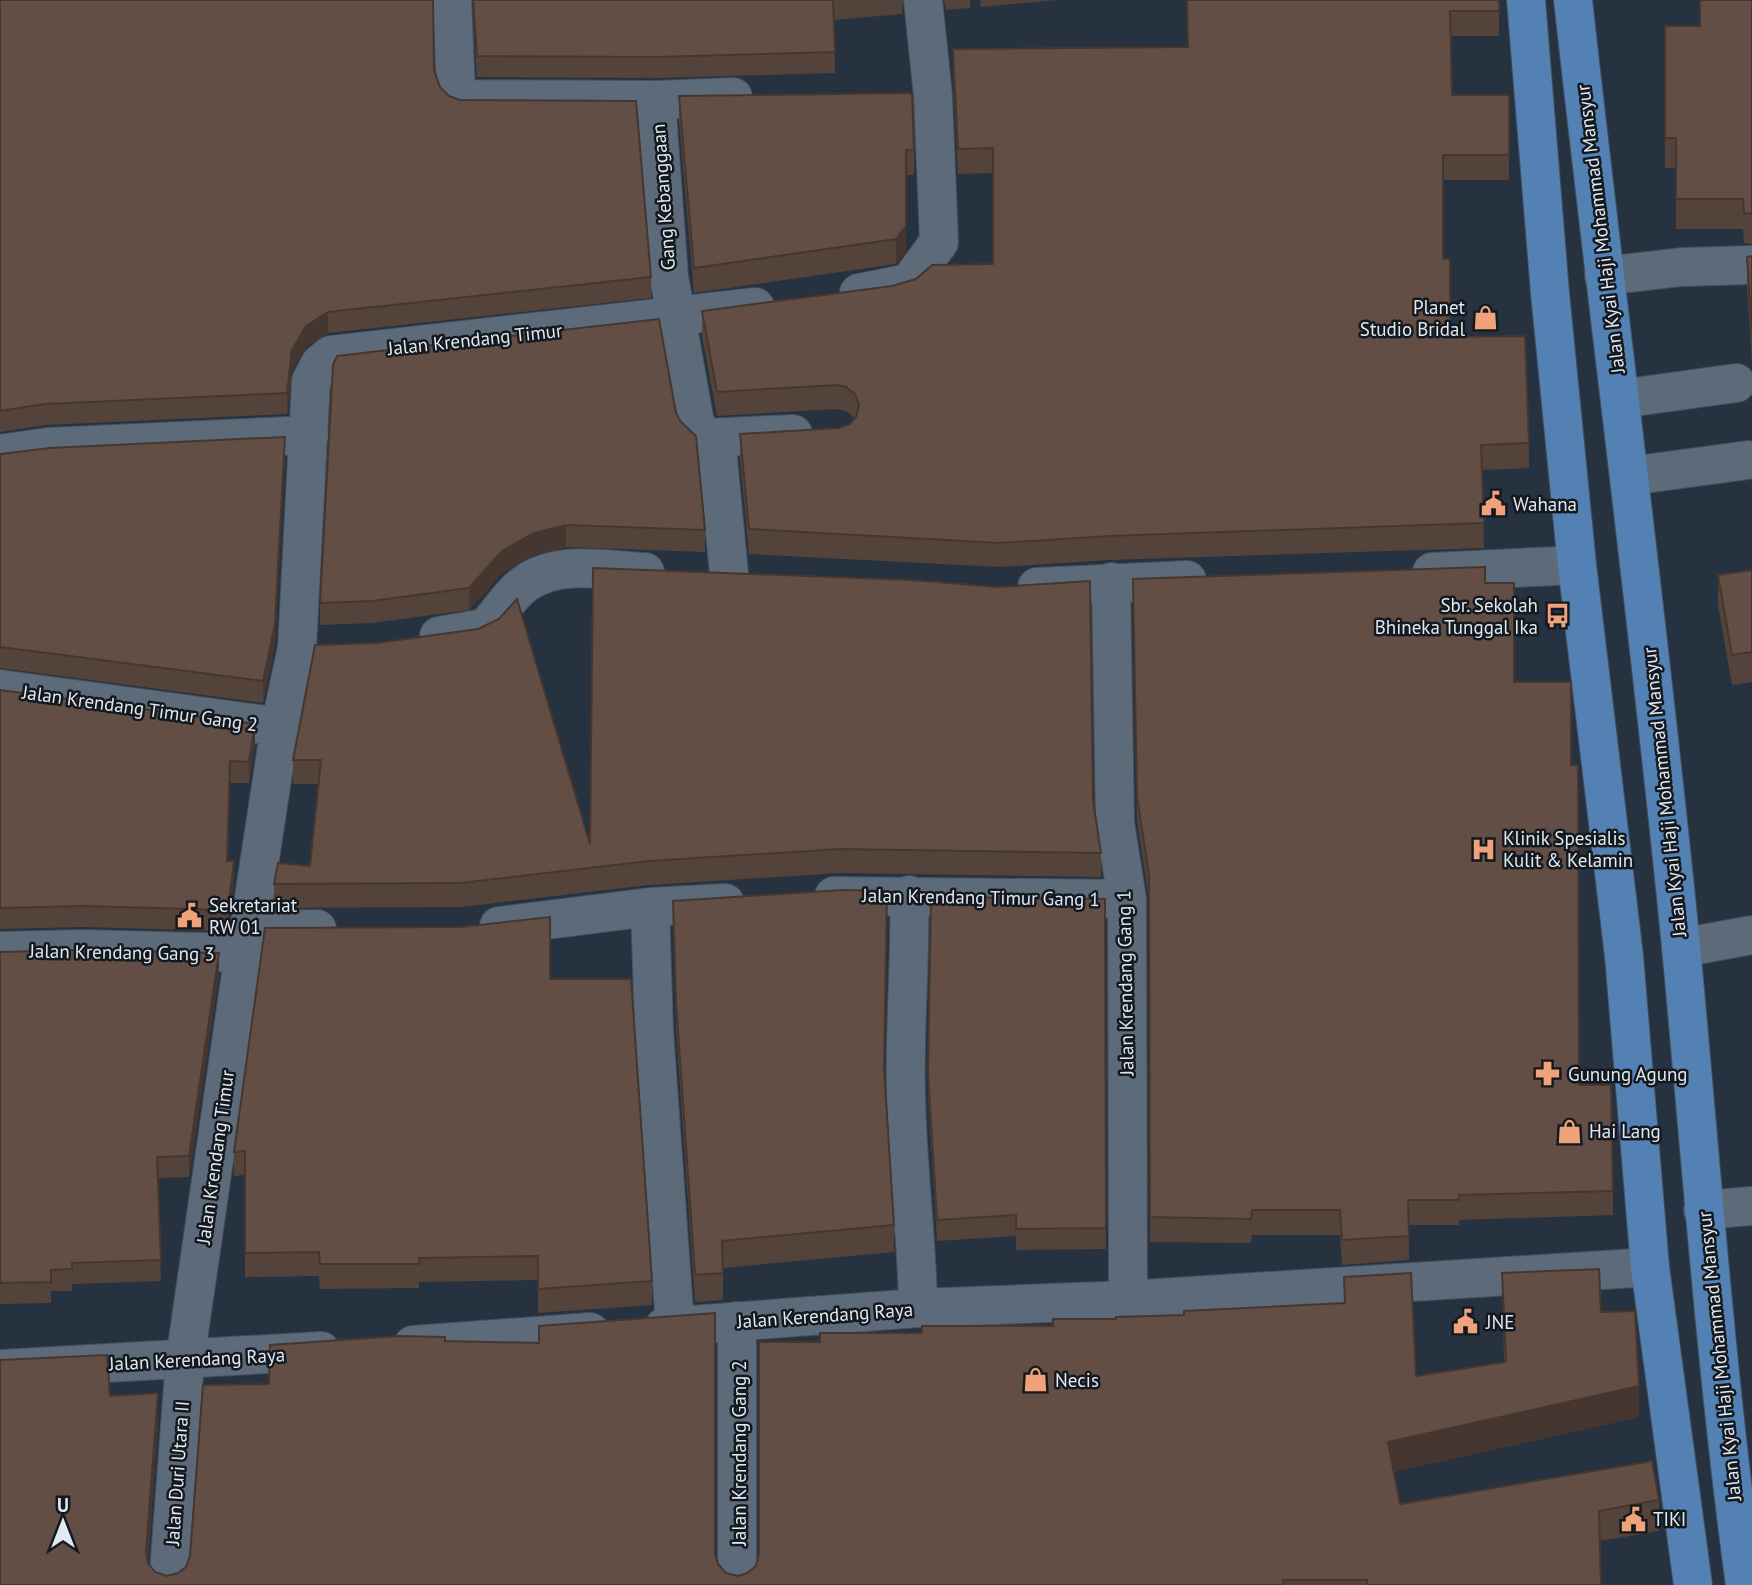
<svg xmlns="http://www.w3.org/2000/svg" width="1752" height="1585" viewBox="0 0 1752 1585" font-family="'PT Sans',sans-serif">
  <rect width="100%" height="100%" fill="#263240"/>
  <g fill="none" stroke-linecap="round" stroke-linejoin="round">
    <defs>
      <path id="minor" d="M452,0L456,90L460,99L656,100
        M733,97L656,100L669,277L695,423L704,438L793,434
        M1604,276L1682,267L1752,265
        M859,293L909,283L939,242L933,96L923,0
        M1620,399L1736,383
        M716,438L729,574
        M0,454L48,447L309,435
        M1630,476L1748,460
        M1432,572L1577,565
        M1111,582L1115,823L1127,899L1128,1300
        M1037,587L1187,580
        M439,636L485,628C499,614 509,595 526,583C559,560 607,570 645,572
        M0,689L280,727
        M909,895C911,961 904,1027 906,1094C907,1165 917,1236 918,1308
        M834,896L1127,899
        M650,907L654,1030L675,1326
        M499,926L650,907L725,903
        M317,929L249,930L280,727L297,648L311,381L320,364L331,355L755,307
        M1681,948L1752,935
        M0,951L81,949L244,953L185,1360L168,1585
        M1703,1210L1752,1206
        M737,1321V1585
        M664,1327L918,1308L1128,1300L1650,1267
        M413,1345L590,1332
        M0,1369L321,1351"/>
      <path id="major" d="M1526,0L1550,293L1577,565L1624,956L1650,1267L1693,1585
        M1573,0C1608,316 1650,631 1681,947C1701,1160 1716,1373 1745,1585"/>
    </defs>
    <use href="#minor" stroke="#454f5b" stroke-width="40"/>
    <use href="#major" stroke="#454f5b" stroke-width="40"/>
    <use href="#minor" stroke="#5d6a7a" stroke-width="38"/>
    <use href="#major" stroke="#5381b3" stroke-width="38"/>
  </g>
  <path fill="#54433b" d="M0,0L434,70L440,87L449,96L651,277V298L328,333L306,347L292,371L287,414L45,425L0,432Z
    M472,0H903L902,14L834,20L835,73L656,78L477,77Z
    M944,0H970V8L946,10Z
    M980,0H1057L981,7Z
    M1499,0V36H1450L1452,95H1509V180H1443V259L1450,337L1529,443V468L1482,470L1484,548L1110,560L1000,567L749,554L740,459V434L839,428L850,424L855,418L846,411L836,409L717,416L702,336V311L892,286L993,264V173L958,174L953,74V49L1187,47Z
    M1752,0V244L1744,243L1743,229H1676V168H1665V26H1700Z
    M679,96L914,150V175H906V251L896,264L694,293L679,121Z
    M1752,256V363L1747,287V257Z
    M676,413L705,530V552L566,547L534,555L502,573L469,610L372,623L320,625V603Z
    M0,454L285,458L275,645L263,703L0,668Z
    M1752,570V682L1732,685L1718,605V575Z
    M1485,583L1514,682L1571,765L1579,1085L1613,1191V1215L1459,1220V1225H1409V1260L1342,1265L1340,1235H1252L1251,1243L1150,1242L1149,899L1137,821L1133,603Z
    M315,645L590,844L1093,800L1101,853V877L840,873L649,885L461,907L274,908V884L310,866L318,784H293V760Z
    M0,690L255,746L249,783H230L228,861L234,883L228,931L82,927L0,929Z
    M1105,899L1106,1249L1016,1250V1236L937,1241L928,1094V1072Z
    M673,901L885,1074L894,1225V1252L723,1268V1300L695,1302L676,1029Z
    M0,952L219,974L189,1177L158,1178L161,1281L72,1284V1291H51V1303L0,1304Z
    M550,979L652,1281V1305L538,1313V1280L419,1282V1288L320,1289L319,1276L245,1277V1175L234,1176V1152Z
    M1502,1273L1601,1312L1639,1417L1393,1472L1400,1504L1659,1500V1531L1600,1541L1601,1585H0L110,1396L158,1424L148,1562L155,1572L167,1576L178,1573L186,1567L269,1384L445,1341L715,1554L718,1564L726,1573L738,1576L747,1573L756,1566L820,1342L922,1333L1053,1326L1116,1319L1344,1304V1277L1416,1376L1504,1362Z"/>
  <path fill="#453730" d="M906,226V251L896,264V239Z
    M328,312V333L306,347L292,371L287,414V393L292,350L306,326Z
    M285,437V458L275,645L263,703V681Z
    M566,525V547L534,555L502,573L469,610V588L502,551L534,533Z
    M255,724V746L249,783V762Z
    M234,861V883L228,931V910Z
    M219,953V974L189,1177V1156Z
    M1639,1386V1417L1388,1473V1442Z
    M158,1393V1424L146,1583V1552Z"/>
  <path fill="#624e45" stroke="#453730" stroke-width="2" d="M0,0H433L434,70L440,87L449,96L460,100L636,101L651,277L328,312L306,326L292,350L287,393L45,404L0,411Z
    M473,0H833L835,52L656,57L477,56Z
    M1187,0H1499V11H1450L1452,95H1509V155H1443V259H1450V337L1525,336L1529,443L1481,445L1484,523L1110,536L1000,543L749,529L740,434L839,428L850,424L856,417L859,405L855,394L846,387L836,385L717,392L702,311L892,286L916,279L932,265L993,264V148L958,149L953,49L1188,47Z
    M1700,0H1752V214L1744,213L1743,199H1676V138H1665V26H1700Z
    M912,93L914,150H906V226L896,239L694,268L679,96Z
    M1752,256V333L1747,257Z
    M659,319L676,413L681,422L696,436L705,530L566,525L534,533L502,551L469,588L372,601L320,603L333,365L337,356Z
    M285,437L275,624L263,681L0,647V454L50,448Z
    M1485,567V583H1514V682H1571V765H1578L1579,1085H1611L1613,1191L1459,1195V1200H1408L1409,1236L1342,1240L1340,1210H1252L1251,1219L1150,1217L1149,874L1137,797L1133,579Z
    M593,568L912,580L998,587L1090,581L1093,800L1101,853L840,849L649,861L461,883L274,884L278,863L310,866L321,760H293L315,645L377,643L478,629L499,619L517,599L590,844Z
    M1752,570V652L1732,655L1718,575Z
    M0,690L255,724L249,762L230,761L227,861H234L228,910L82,906L0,908Z
    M842,890L887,891L884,1068L894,1225L722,1241L723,1273L695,1275L676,1002L673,901Z
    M931,897L1105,899L1106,1228L1016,1229V1215L937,1220L928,1072Z
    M550,917V979H631L652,1281L538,1289V1256L419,1258V1264H320L319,1252L245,1253V1151L234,1152L265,928L462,927Z
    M81,950L219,953L189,1156L157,1157L161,1260L72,1263V1269L51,1270V1282L0,1283V952Z
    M1599,1269L1601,1312L1635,1311L1639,1386L1388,1442L1400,1504L1652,1461L1659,1500L1599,1511L1601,1585H1367V1580H1283L1284,1585H0V1360L107,1355L110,1396L158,1393L146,1552L148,1563L155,1572L167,1576L178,1573L186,1567L190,1556L203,1385L269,1384L270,1345L399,1336L445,1337V1341L539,1343V1326L715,1313V1554L718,1564L726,1573L738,1576L747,1573L756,1566L759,1554V1342H820V1333H922V1326H1053V1319H1116V1317L1184,1315V1311L1345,1303L1344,1277L1411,1273L1416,1376L1506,1362L1502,1273Z"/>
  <defs>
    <symbol id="shop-bare" viewBox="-9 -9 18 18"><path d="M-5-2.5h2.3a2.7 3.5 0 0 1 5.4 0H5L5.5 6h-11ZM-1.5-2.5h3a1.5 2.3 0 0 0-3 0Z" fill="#f0a27a" stroke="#14191f" stroke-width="2.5" paint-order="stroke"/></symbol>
    <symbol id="civic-bare" viewBox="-9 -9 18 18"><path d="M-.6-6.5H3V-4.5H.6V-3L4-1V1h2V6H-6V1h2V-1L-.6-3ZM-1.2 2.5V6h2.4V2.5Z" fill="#f0a27a" stroke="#14191f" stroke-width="2.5" paint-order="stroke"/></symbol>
    <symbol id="bus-bare" viewBox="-9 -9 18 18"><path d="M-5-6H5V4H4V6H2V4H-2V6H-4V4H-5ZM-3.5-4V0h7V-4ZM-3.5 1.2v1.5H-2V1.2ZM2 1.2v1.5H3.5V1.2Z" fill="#f0a27a" stroke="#14191f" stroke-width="2.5" paint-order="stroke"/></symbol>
    <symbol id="hospital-bare" viewBox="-9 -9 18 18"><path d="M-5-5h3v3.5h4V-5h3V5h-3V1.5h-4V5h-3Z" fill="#f0a27a" stroke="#14191f" stroke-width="2.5" paint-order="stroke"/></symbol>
    <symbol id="pharmacy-bare" viewBox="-9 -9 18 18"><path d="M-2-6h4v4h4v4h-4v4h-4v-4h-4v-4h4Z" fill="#f0a27a" stroke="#14191f" stroke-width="2.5" paint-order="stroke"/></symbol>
  </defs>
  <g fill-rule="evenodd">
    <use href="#shop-bare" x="1468" y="300" width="35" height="35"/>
    <use href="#civic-bare" x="1476" y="486" width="35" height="35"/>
    <use href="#bus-bare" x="1540" y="598" width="35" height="35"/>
    <use href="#hospital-bare" x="1466" y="832" width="35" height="35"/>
    <use href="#civic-bare" x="172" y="898" width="35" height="35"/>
    <use href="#pharmacy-bare" x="1530" y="1056" width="35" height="35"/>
    <use href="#shop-bare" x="1552" y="1114" width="35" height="35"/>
    <use href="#civic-bare" x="1448" y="1304" width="35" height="35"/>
    <use href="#shop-bare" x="1018" y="1362" width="35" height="35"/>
    <use href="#civic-bare" x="1616" y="1502" width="35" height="35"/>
  </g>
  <g text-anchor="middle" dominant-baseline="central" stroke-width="5" stroke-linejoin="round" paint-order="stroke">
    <g font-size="19" fill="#e0e8f1" stroke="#14191f">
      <text transform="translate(663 197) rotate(-94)">Gang Kebanggaan</text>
      <text transform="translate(1600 229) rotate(-97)">Jalan Kyai Haji Mohammad Mansyur</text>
      <text transform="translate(475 339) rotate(-6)">Jalan Krendang Timur</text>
      <text transform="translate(140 708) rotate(8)">Jalan Krendang Timur Gang 2</text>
      <text transform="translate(1664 792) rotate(-96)">Jalan Kyai Haji Mohammad Mansyur</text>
      <text transform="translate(981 897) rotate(1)">Jalan Krendang Timur Gang 1</text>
      <text transform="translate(122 952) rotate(1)">Jalan Krendang Gang 3</text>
      <text transform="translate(1125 983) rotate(-91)">Jalan Krendang Gang 1</text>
      <text transform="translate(215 1157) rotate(-82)">Jalan Krendang Timur</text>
      <text transform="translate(825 1315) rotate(-4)">Jalan Kerendang Raya</text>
      <text transform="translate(1719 1356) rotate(-96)">Jalan Kyai Haji Mohammad Mansyur</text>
      <text transform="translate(197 1359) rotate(-3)">Jalan Kerendang Raya</text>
      <text transform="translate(739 1453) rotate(-90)">Jalan Krendang Gang 2</text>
      <text transform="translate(177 1473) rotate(-86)">Jalan Duri Utara II</text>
    </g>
    <g font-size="19" fill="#e0e8f1" stroke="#14191f" text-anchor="start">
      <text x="1465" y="307" text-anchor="end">Planet<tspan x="1465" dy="22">Studio Bridal</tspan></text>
      <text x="1513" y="504">Wahana</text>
      <text x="1538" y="605" text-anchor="end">Sbr. Sekolah<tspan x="1538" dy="22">Bhineka Tunggal Ika</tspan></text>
      <text x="1503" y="838">Klinik Spesialis<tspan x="1503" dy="22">Kulit &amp; Kelamin</tspan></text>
      <text x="209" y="905">Sekretariat<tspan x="209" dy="22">RW 01</tspan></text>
      <text x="1568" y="1074">Gunung Agung</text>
      <text x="1589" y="1131">Hai Lang</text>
      <text x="1486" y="1322">JNE</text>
      <text x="1055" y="1380">Necis</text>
      <text x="1653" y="1519">TIKI</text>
    </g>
  </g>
  <g transform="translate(63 1522)" stroke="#14191f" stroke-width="5" paint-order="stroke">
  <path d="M0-5L12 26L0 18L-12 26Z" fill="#e0e8f1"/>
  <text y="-10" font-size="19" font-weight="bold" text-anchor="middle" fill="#e0e8f1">U</text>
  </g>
</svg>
